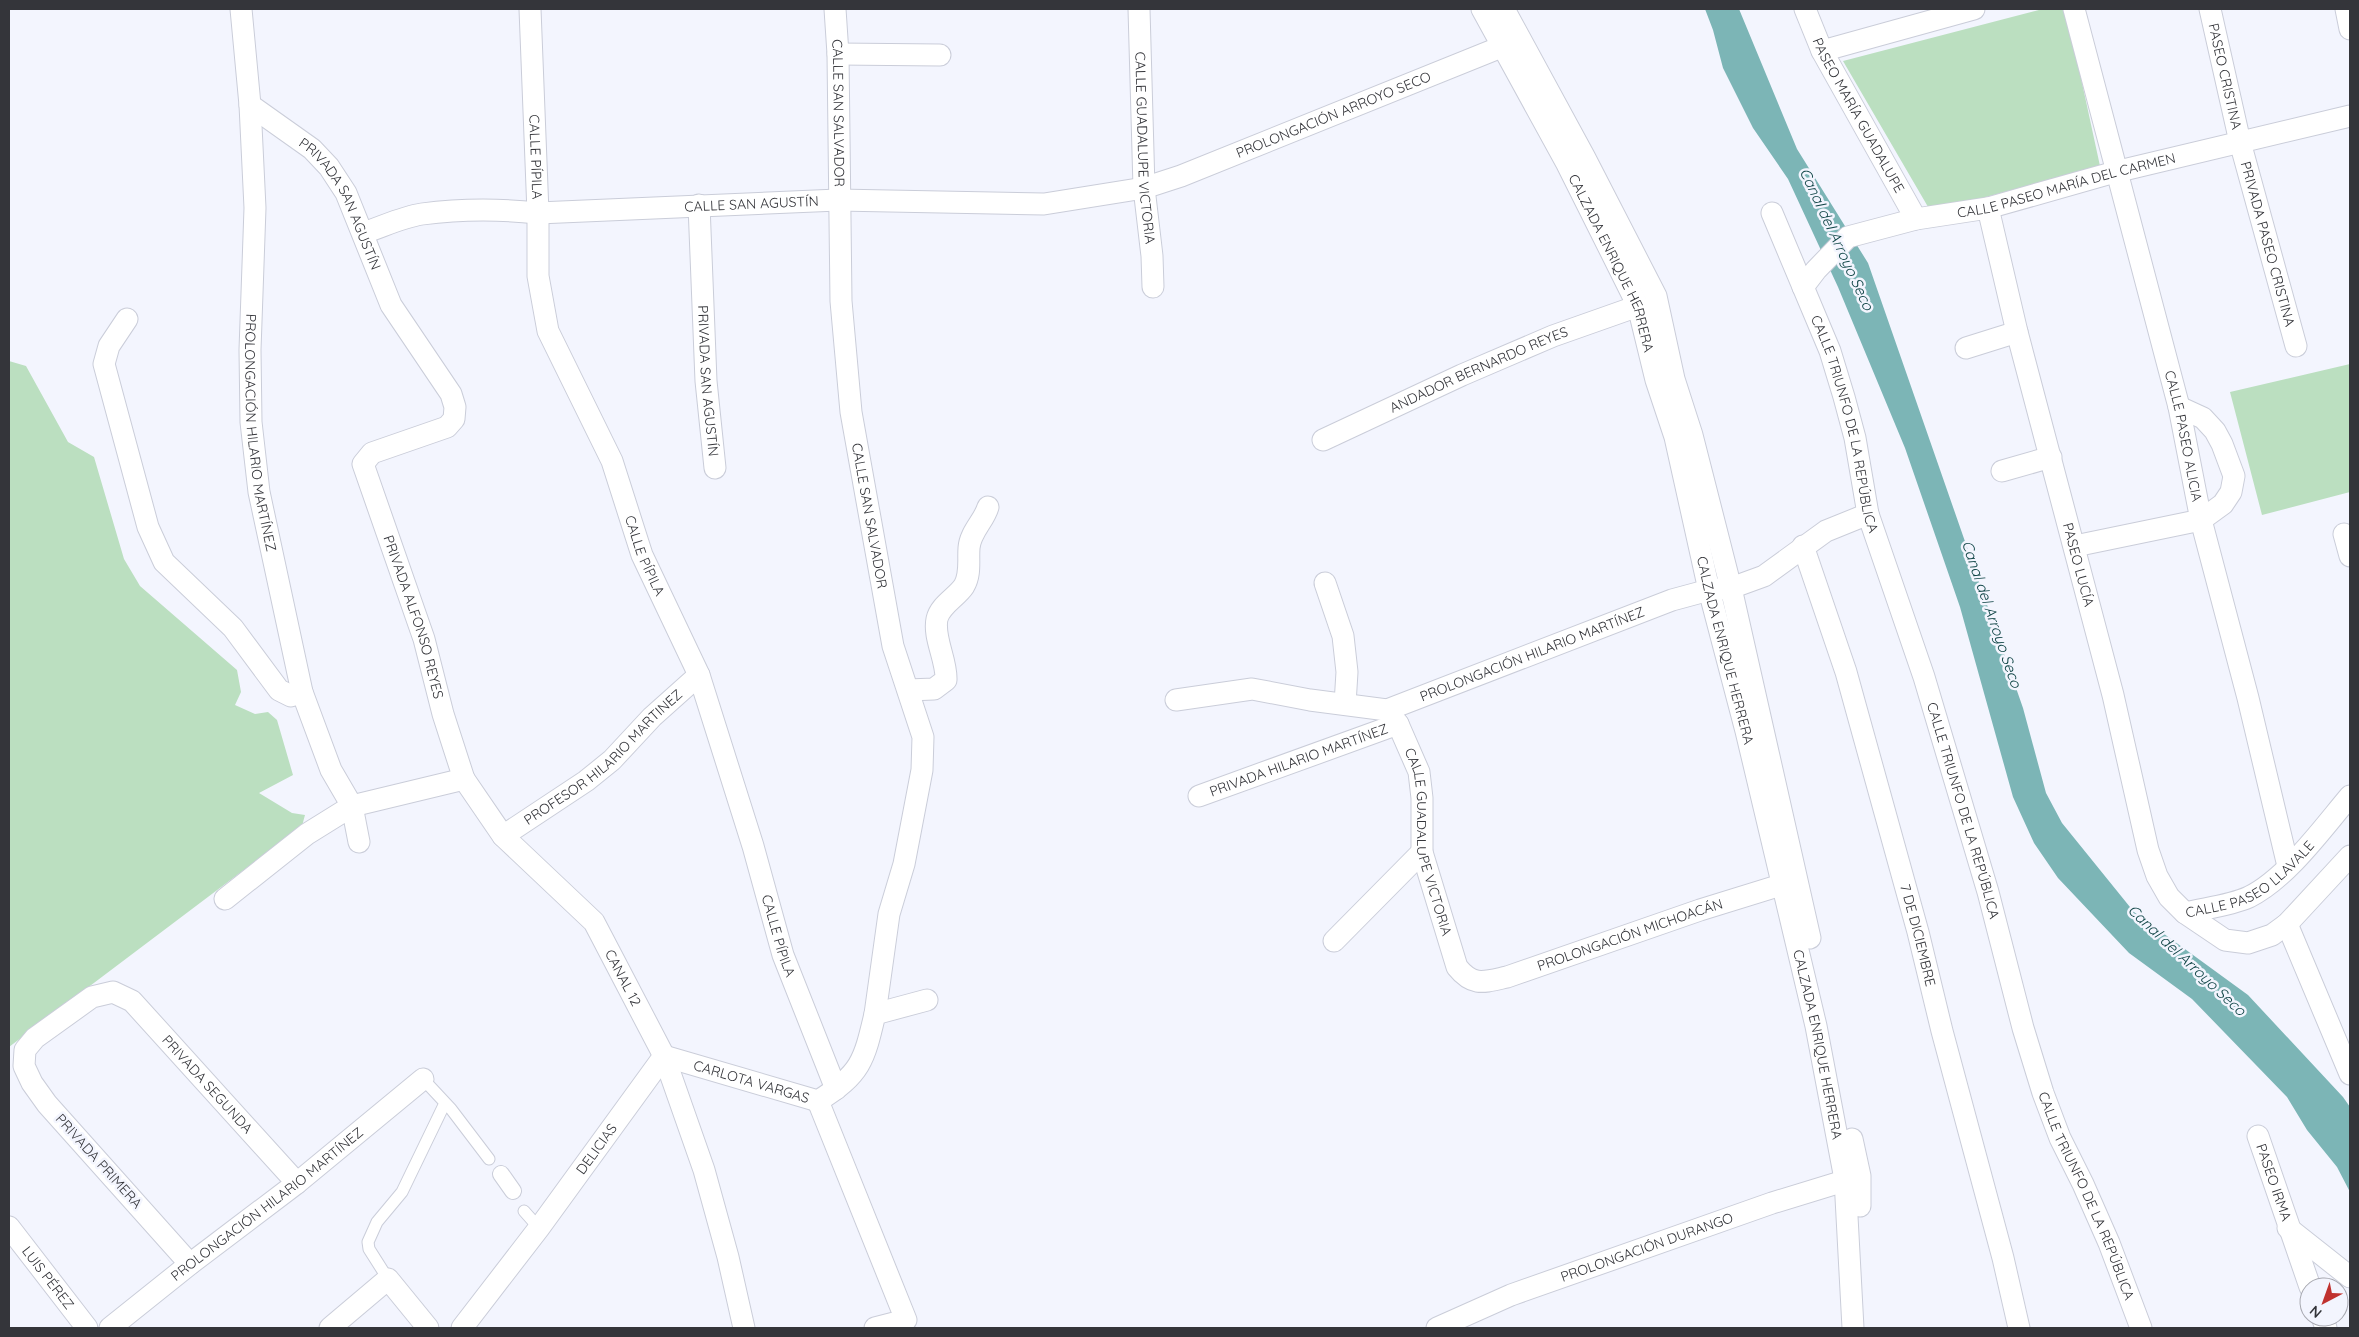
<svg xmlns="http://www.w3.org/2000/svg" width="2359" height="1337" viewBox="0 0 2359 1337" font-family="Quicksand,sans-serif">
  <rect width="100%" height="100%" fill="#f3f5fe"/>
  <path fill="#bbdfc0" d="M2043,9H2066L2100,166L1931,212L1843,61Z
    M9,361L26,366L68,442L94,457L124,559L140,586L237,670L241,692L235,705L255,714L268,712L277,720L293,775L259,793L292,813L305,815L302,826L9,1047Z
    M2350,364V492L2262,515L2230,392Z"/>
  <path fill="#7cb5b6" d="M1705,9H1739L1797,149L1868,263L2023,708L2046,793L2062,823L2134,912L2248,995L2343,1097L2350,1107V1192L2337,1167L2307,1130L2287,1097L2192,999L2129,953L2058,878L2034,843L2013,797L1960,607L1905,448L1838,287L1788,179L1753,128L1723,68L1713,30Z"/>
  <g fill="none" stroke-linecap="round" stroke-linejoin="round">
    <defs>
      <path id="service" d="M423,1079L451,1109L489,1159
        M524,1211L539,1228
        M388,1279L369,1249L368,1242L377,1222L402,1192L445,1103"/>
      <path id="pedestrian" d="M501,1174L513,1191"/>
      <g id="minor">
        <path id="s1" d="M241,9L250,105L255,208L250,350L251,422L259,492L302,692L331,770L352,806L359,842"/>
        <path id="s2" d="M530,9L538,213V276L548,331L612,461L642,555L699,675L753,846L783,955L836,1089"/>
        <path id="s3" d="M835,9L838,54L841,301L851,412L893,646L923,737L922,770L904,864L889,914L875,1014"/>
        <path id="s4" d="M1139,9L1144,188L1152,256L1153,287"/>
        <path id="s5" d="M1482,9L1567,164L1638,306L1656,380L1675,437L1709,590L1746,731L1816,1026L1845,1179L1853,1328"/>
        <path d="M1504,9L1585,158L1656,296L1674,379L1692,435L1731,588L1810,938"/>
        <path id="s6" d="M1805,9L1822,51L1916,219"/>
        <path id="s7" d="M2074,9L2179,407L2201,520L2248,698L2288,866"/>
        <path id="s8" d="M2210,9L2240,142L2296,346"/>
        <path d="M2346,9L2350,29"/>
        <path d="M1822,51L1974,9"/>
        <path d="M838,54L940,55"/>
        <path id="s9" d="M250,105L312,149L329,167L346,193L391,305L451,394L455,407L454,419L447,427L372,453L363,464L424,639L443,714L464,779"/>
        <path id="s10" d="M699,205L706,381L715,468"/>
        <path id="s11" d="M1988,208L2017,332L2113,695L2148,850L2157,876L2169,897L2185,913L2225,940L2248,943L2272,935L2287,924L2350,856"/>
        <path id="s12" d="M1772,213L1830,351L1844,397L1855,438L1868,514L1924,677L1988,892L2023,1028L2043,1093L2060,1138L2083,1184L2109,1243L2141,1328"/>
        <path id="s13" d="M363,233C382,227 402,217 422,214C460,209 500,209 538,213L838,200L1044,204L1144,188L1181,176L1516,41"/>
        <path id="s14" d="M1803,287L1816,270L1848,237L1916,219L1988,208L2115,172L2350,116"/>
        <path d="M127,319L109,346L104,364L148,527L164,562L233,628L279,690L291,696L302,692"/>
        <path d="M1966,348L2017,332"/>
        <path id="s15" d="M1323,440L1462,375L1553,336L1638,306"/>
        <path d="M2002,471L2051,457"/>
        <path d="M2344,534L2350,556"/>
        <path id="s16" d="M1803,546L1846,672L1918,932L1942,1031L2003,1258L2019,1328"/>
        <path d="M2075,546L2201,520L2223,504L2231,492L2234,476L2222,444L2215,431L2203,418L2179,407"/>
        <path d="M1325,583L1343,636L1347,672L1345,704"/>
        <path d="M908,690L934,689L946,680C947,660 933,638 937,619C940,605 957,597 964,586C971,574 968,561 969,548C970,532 984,521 988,507"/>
        <path id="s17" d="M1176,700L1252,689L1310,700L1387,710L1672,600L1709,590L1731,588L1764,576L1826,531L1868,514"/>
        <path id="s18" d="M1387,710L1398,724L1419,772L1422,798V852L1457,967C1473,987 1484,982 1507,977L1700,910L1794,881"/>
        <path id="s19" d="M1199,796L1398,724"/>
        <path id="s20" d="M503,836L586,781L612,760L652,717L699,675"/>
        <path id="s21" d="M225,899L307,834L352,806L464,779L503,836L594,922L664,1056L704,1170L728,1257L744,1328"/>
        <path id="s22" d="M2185,913C2205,908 2229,906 2249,897C2287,878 2322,829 2350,796"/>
        <path d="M2287,924L2350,1074"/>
        <path d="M1334,941L1422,852"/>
        <path d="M818,1101L906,1320L875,1328"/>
        <path id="s23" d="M2258,1136L2310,1287"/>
        <path d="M1852,1139L1860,1176V1206"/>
        <path id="s24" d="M9,1227L87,1328"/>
        <path d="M2288,1228L2350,1277"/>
        <path id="s25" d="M190,1264L47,1104L32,1083L24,1066L25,1050L35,1038L92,997L113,992L132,1001L297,1183"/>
        <path d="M2322,1317L2326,1328"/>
        <path id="s26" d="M110,1328L190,1264L297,1183L423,1079"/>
        <path d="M330,1328L388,1279L428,1328"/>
        <path id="s27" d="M462,1328L539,1228L664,1056L818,1101C861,1074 864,1061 875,1014L927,1000"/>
        <path id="s28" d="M1437,1328L1511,1295L1772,1203L1857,1177"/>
      </g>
    </defs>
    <use href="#service" stroke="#cacdd9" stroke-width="13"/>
    <use href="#pedestrian" stroke="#cacdd9" stroke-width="18"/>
    <use href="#minor" stroke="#cacdd9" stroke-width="23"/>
    <use href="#service" stroke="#fff" stroke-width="11"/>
    <use href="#pedestrian" stroke="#fff" stroke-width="16"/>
    <use href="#minor" stroke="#fff" stroke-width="21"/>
  </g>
  <g text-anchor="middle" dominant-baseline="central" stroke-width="5" stroke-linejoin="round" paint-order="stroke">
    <g font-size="14" fill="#34353a" stroke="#f3f5fe">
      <text stroke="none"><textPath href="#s8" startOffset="69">PASEO CRISTINA</textPath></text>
      <text stroke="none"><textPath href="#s3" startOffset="104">CALLE SAN SALVADOR</textPath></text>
      <text stroke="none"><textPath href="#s13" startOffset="989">PROLONGACIÓN ARROYO SECO</textPath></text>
      <text stroke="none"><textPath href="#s6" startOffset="119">PASEO MARÍA GUADALUPE</textPath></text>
      <text stroke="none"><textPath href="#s4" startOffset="139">CALLE GUADALUPE VICTORIA</textPath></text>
      <text stroke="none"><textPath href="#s2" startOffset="148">CALLE PÍPILA</textPath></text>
      <text stroke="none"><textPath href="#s14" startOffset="292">CALLE PASEO MARÍA DEL CARMEN</textPath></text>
      <text stroke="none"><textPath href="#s13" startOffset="392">CALLE SAN AGUSTÍN</textPath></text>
      <text stroke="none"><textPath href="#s9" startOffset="138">PRIVADA SAN AGUSTÍN</textPath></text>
      <text stroke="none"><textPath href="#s8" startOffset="242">PRIVADA PASEO CRISTINA</textPath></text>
      <text stroke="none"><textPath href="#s5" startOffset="286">CALZADA ENRIQUE HERRERA</textPath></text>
      <text stroke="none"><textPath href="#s15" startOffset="171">ANDADOR BERNARDO REYES</textPath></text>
      <text stroke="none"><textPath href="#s10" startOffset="176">PRIVADA SAN AGUSTÍN</textPath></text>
      <text stroke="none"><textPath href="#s12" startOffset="224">CALLE TRIUNFO DE LA REPÚBLICA</textPath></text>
      <text stroke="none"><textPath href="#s1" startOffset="425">PROLONGACIÓN HILARIO MARTÍNEZ</textPath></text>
      <text stroke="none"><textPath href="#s7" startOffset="441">CALLE PASEO ALICIA</textPath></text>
      <text stroke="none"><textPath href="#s3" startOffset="509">CALLE SAN SALVADOR</textPath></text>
      <text stroke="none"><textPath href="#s2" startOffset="568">CALLE PÍPILA</textPath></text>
      <text stroke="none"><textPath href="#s11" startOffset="368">PASEO LUCÍA</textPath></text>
      <text stroke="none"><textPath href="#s9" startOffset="651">PRIVADA ALFONSO REYES</textPath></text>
      <text stroke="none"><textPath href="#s5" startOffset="691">CALZADA ENRIQUE HERRERA</textPath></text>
      <text stroke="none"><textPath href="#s17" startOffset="369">PROLONGACIÓN HILARIO MARTÍNEZ</textPath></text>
      <text stroke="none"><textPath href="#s20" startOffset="128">PROFESOR HILARIO MARTINEZ</textPath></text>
      <text stroke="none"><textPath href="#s19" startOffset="106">PRIVADA HILARIO MARTÍNEZ</textPath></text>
      <text stroke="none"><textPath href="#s12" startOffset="629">CALLE TRIUNFO DE LA REPÚBLICA</textPath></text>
      <text stroke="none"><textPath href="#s18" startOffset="141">CALLE GUADALUPE VICTORIA</textPath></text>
      <text stroke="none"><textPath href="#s22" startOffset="75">CALLE PASEO LLAVALE</textPath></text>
      <text stroke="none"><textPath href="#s18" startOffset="456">PROLONGACIÓN MICHOACÁN</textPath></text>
      <text stroke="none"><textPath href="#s16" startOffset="406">7 DE DICIEMBRE</textPath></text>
      <text stroke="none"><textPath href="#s2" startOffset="972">CALLE PÍPILA</textPath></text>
      <text stroke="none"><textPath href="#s21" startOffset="530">CANAL 12</textPath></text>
      <text stroke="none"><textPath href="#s5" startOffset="1096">CALZADA ENRIQUE HERRERA</textPath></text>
      <text stroke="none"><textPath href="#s27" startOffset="430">CARLOTA VARGAS</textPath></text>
      <text stroke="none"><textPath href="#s25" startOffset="516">PRIVADA SEGUNDA</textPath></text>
      <text stroke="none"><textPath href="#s27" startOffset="224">DELICIAS</textPath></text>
      <text transform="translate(99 1161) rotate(48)">PRIVADA PRIMERA</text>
      <text stroke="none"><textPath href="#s23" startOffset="49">PASEO IRMA</textPath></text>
      <text stroke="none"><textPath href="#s12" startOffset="1034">CALLE TRIUNFO DE LA REPÚBLICA</textPath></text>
      <text stroke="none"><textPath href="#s26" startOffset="200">PROLONGACIÓN HILARIO MARTÍNEZ</textPath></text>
      <text stroke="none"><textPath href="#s28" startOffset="225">PROLONGACIÓN DURANGO</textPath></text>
      <text stroke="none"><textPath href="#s24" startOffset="64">LUIS PÉREZ</textPath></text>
    </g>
    <g font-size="15" font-style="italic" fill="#114647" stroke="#f3f5fe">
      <text transform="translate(1837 239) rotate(65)">Canal del Arroyo Seco</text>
      <text transform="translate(1992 614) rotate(71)">Canal del Arroyo Seco</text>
      <text transform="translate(2187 960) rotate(43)">Canal del Arroyo Seco</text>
    </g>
  </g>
  <rect width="2359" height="1337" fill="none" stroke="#34353a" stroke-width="20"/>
  <g transform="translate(2324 1302) rotate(221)"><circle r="24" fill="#f3f5fe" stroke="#a7a8b0"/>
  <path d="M0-4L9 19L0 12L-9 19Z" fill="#c0322f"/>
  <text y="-8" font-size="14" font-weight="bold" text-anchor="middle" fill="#34353a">N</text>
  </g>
</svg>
